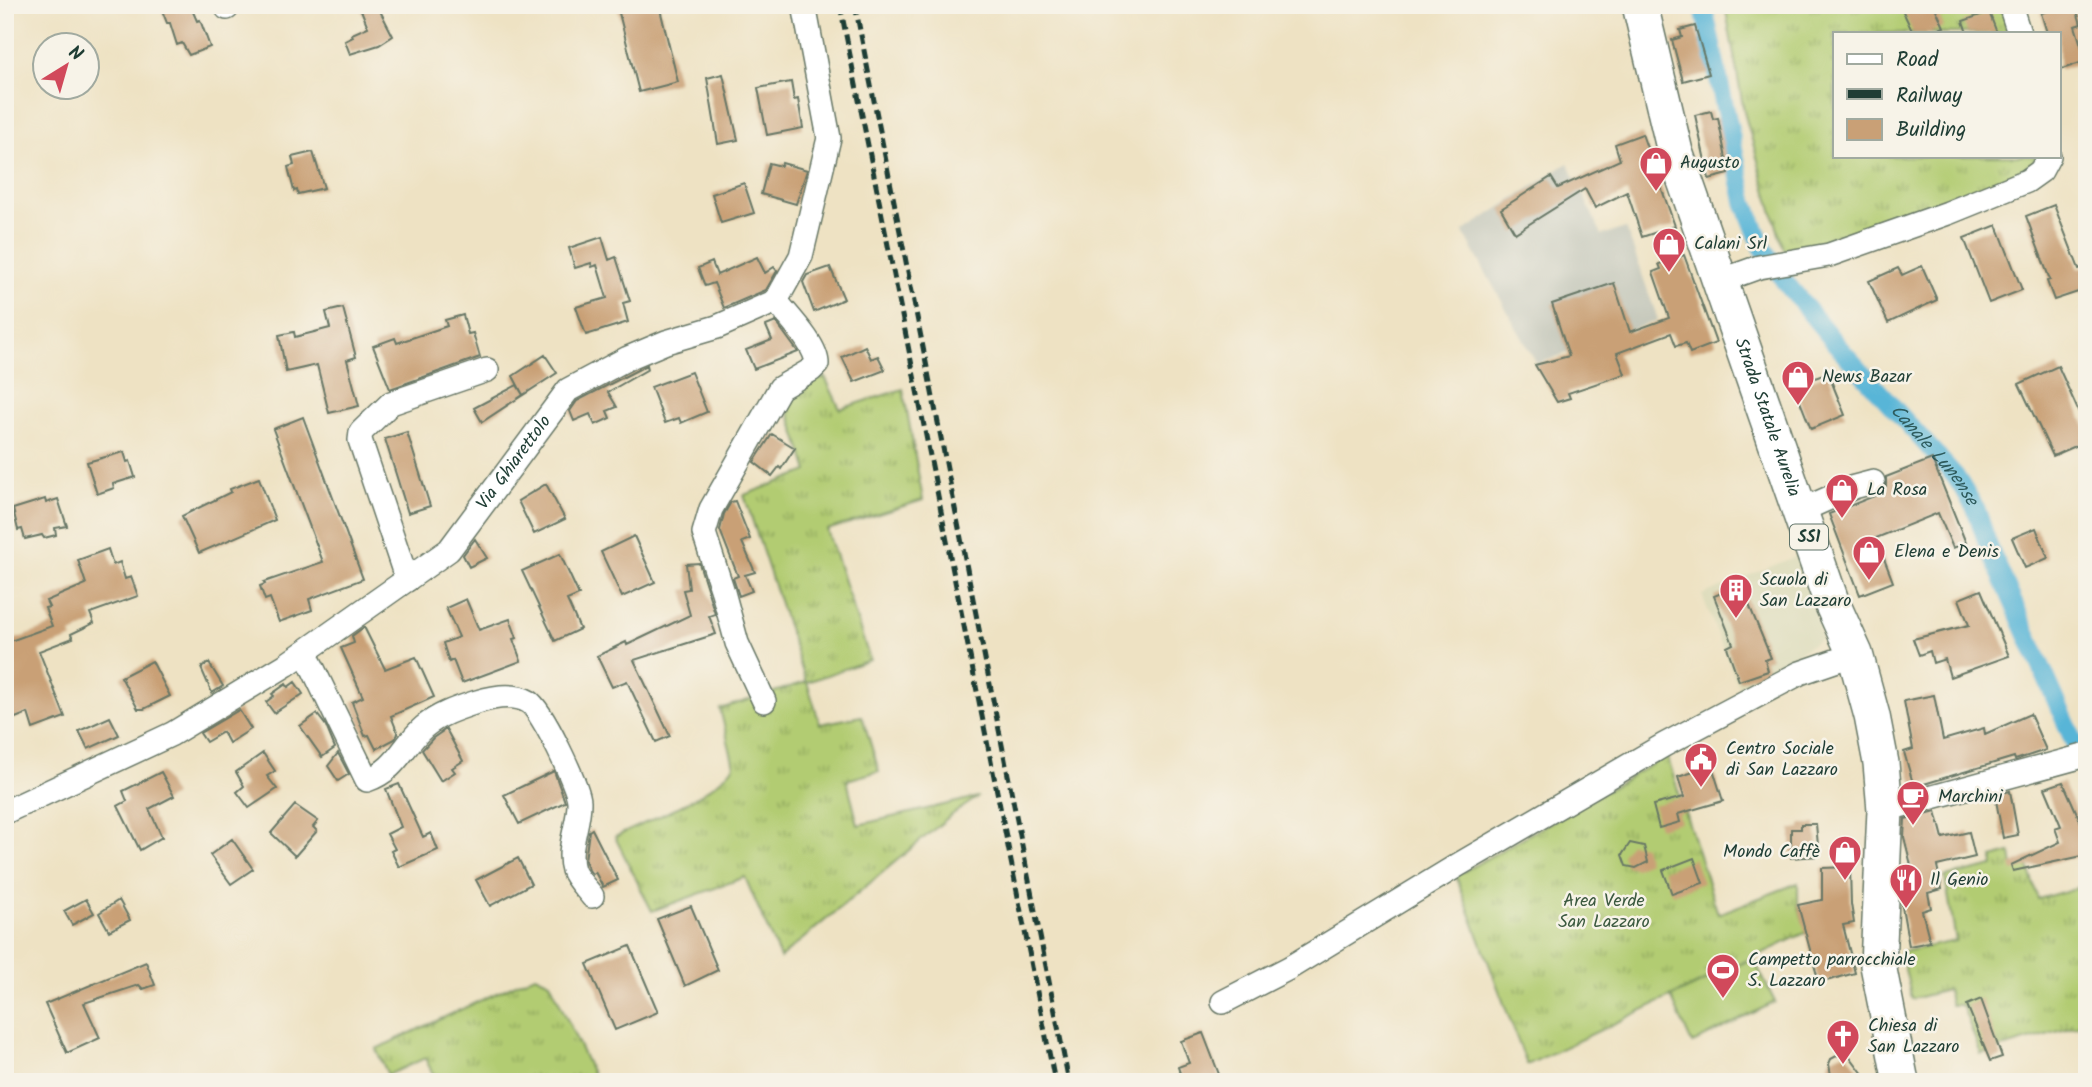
<svg xmlns="http://www.w3.org/2000/svg" width="2092" height="1087" viewBox="0 0 2092 1087" font-family="Kalam,sans-serif">
  <defs>
    <pattern id="grass-tufts" width="24" height="20" patternUnits="userSpaceOnUse" patternTransform="scale(1.75)"><rect width="24" height="20" fill="#b2cc72"/><path d="M3 7l-1-3M5 7V3M7 7l1-3M15 17l-1-3M17 17v-4M19 17l1-3" fill="none" stroke="#90a75e"/></pattern>
  </defs>
  <rect width="100%" height="100%" fill="#f7f3e8"/>
  <filter id="ink" filterUnits="userSpaceOnUse"><feTurbulence type="fractalNoise" baseFrequency=".0143" numOctaves="2"/><feDisplacementMap in="SourceGraphic" scale="14" xChannelSelector="R" yChannelSelector="G"/><feConvolveMatrix kernelMatrix="1 2 1 2 8 2 1 2 1" color-interpolation-filters="sRGB"/></filter>
  <filter id="wash" filterUnits="userSpaceOnUse"><feTurbulence type="fractalNoise" baseFrequency=".00686" numOctaves="4" result="noise"/><feDisplacementMap in="SourceGraphic" scale="28" xChannelSelector="R" yChannelSelector="G"/><feGaussianBlur stdDeviation="1.57" result="paint"/><feColorMatrix in="noise" values="0 0 0 0 0 0 0 0 0 0 0 0 0 0 0 0 0 1.4 0 .05"/><feComposite in="paint" operator="in"/></filter>
  <g filter="url(#wash)">
    <rect width="100%" height="100%" fill="#eee2c3"/>
    <path fill="#dbdab8" d="M1801,554L1821,638L1740,691L1702,595Z"/>
    <path fill="#c3c6b9" d="M1568,163L1602,235L1626,228L1658,320L1537,364L1463,232Z"/>
    <path fill="url(#grass-tufts)" stroke="#688453" stroke-width="2" d="M1725,5H2002L2012,33H1835V156H2037L2032,163L2016,174L1856,238L1788,252L1783,248L1744,112Z
      M825,377L840,409L903,389L923,500L827,530L870,660L807,682L820,724L862,716L879,771L847,780L858,825L978,797L950,816L780,958L745,877L652,911L615,837C648,821 715,795 734,765L720,709L806,682L744,495L808,471L783,394Z
      M1667,756L1718,914L1798,883V905L1807,932L1527,1065L1456,876Z
      M2011,853L2013,867L2027,864L2038,899L2087,885V1023L1981,1054L1962,1005H1951L1947,990L1912,999L1901,952L1956,941L1945,877L1994,866L1992,858Z
      M535,975L550,982L596,1082H463L433,1074L425,1058L388,1075L376,1049Z"/>
    <path fill="#b2cc72" stroke="#688453" stroke-width="2" d="M1753,958L1775,1002L1692,1044L1671,997Z"/>
    <g fill="none" stroke-linecap="round" stroke-linejoin="round">
      <path stroke="#59b5d7" stroke-width="19" id="s1" d="M1703,5L1745,203L1762,246L1785,282L1836,344L1955,476L1976,509L1988,545L2087,771"/>
    </g>
    <g id="blocks">
      <path fill="#c9a076" d="M160,5H190L197,21L200,20L210,47L189,55L182,43L177,45L170,23H167Z
        M359,5H377L393,36L379,45L350,54L345,41L353,37L352,34L368,27Z
        M617,5H659L678,82L639,92Z
        M1900,5H1934L1944,27L1929,33H1913Z
        M2050,5H2075L2081,24L2075,26L2086,61L2059,70V33H2047L2041,13L2052,10Z
        M1989,12L1997,33H1967L1963,21Z
        M1695,26L1709,74L1683,81L1672,40L1682,37L1680,30Z
        M723,74L738,140L718,144L707,78Z
        M791,82L794,100L798,99L803,128L767,135L758,88Z
        M1711,111L1713,119L1718,118L1729,174L1709,179L1695,115Z
        M1642,134L1675,226L1642,237L1627,192L1595,208L1585,189L1515,233L1501,209L1551,177L1558,188L1620,160L1615,144Z
        M313,152L324,188L298,194L297,190L294,191L288,167L294,165L292,157Z
        M769,163L781,166L782,163L807,170L796,204L761,194Z
        M744,183L754,213L721,223L712,194Z
        M2054,205L2079,269L2087,266V289L2054,300L2047,281L2050,280L2026,216Z
        M1997,225L2022,290L1989,303L1964,238Z
        M602,237L609,260L616,257L630,301L623,303L628,322L586,335L576,307L607,298L597,265L592,267L591,263L575,268L569,248Z
        M1684,255L1716,343L1690,353L1686,343L1676,346L1671,333L1617,353L1625,374L1568,393L1570,398L1557,402L1535,365L1569,356L1552,304L1614,283L1630,332L1669,318L1653,272L1661,269L1659,264Z
        M757,257L765,273L774,267L777,271L766,290L724,308L714,283L705,286L698,268L712,262L717,275Z
        M1922,266L1937,300L1888,323L1869,281L1898,268L1902,275Z
        M830,267L844,299L814,312L803,282L807,275Z
        M343,308L356,357L347,360L359,406L329,413L317,365L286,372L279,335L294,332L295,337L330,328L326,312Z
        M463,315L468,334L473,333L480,357L390,389L373,346L395,338L397,343L447,326L445,320Z
        M776,322L798,352L754,369L746,350L772,340L766,326Z
        M865,346L871,359L878,356L885,370L854,382L842,357Z
        M545,355L557,373L523,395L513,376Z
        M647,365L648,369L608,392L617,407L607,411L610,418L595,425L590,414L574,421L570,411L577,401Z
        M2058,366L2087,430V441L2053,456L2019,384Z
        M691,372L707,412L681,423L679,418L665,423L651,387Z
        M1828,373L1845,415L1811,429L1794,386Z
        M517,385L523,395L482,422L474,408Z
        M303,417L363,579L309,599L312,610L279,622L270,598L265,600L260,586L265,584L264,582L323,562L273,429Z
        M407,432L430,506L408,513L385,439Z
        M772,434L795,448L781,469L779,467L772,476L754,462Z
        M124,452L127,462L130,461L135,477L113,484L114,488L97,494L87,462Z
        M1932,459L1966,543L1953,548L1938,513L1876,538L1893,582L1860,595L1829,514L1877,495L1886,486V477Z
        M259,478L275,520L199,553L182,516L231,492L230,489Z
        M546,484L565,519L534,534L518,501Z
        M45,499L46,503L58,499L67,526L55,528L56,535L44,538L42,535L25,539L22,529L18,530L13,509Z
        M735,501L750,539L742,542L755,572L745,575L752,591L739,596L733,578L738,576L720,530L724,514L731,502Z
        M2036,528L2048,558L2025,568L2012,538Z
        M634,536L655,582L622,597L601,552Z
        M475,539L487,558L469,567L463,555Z
        M108,549L113,565L120,562L125,579L131,577L138,596L90,613L94,623L71,634L73,638L39,651L65,717L33,729L28,713L5,722V643L52,626L45,608L49,607L46,601L86,584L78,560Z
        M560,554L579,595L567,600L580,629L555,641L522,571Z
        M699,563L715,614L709,616L716,634L634,660L670,736L656,742L627,681L612,687L597,656L626,642L627,645L690,615L683,590L689,589L686,564Z
        M1736,587L1738,592L1743,590L1771,658L1765,660L1768,671L1739,681L1727,647L1733,644L1714,596Z
        M1981,590L2009,656L1950,677L1945,659L1933,663L1930,651L1919,655L1913,639L1969,625L1959,599Z
        M466,599L479,630L510,619L517,638L513,639L521,661L462,683L453,660L449,662L443,643L459,637L446,608Z
        M364,627L385,669L416,657L434,697L391,716L398,734L395,739L376,749L369,735L365,736L352,702L363,697L341,648L354,643L352,636Z
        M152,661L170,696L144,709H138L121,677Z
        M209,663L223,686L212,693L201,668Z
        M295,682L303,694L274,713L266,702L274,696L272,694L286,684L288,687Z
        M1934,695L1943,740L1984,728L1985,734L2030,714L2046,750L2015,760L2014,757L1914,787L1904,752L1913,749L1904,701Z
        M239,710L251,729L229,743L223,732L206,742L200,733Z
        M317,714L326,726L335,748L322,757L300,726Z
        M110,717L119,735L88,749L79,731Z
        M446,729L463,761L452,768L455,772L441,781L422,750L433,738Z
        M263,753L275,771L267,776L277,789L249,808L237,792L244,786L236,772Z
        M338,753L349,774L338,781L328,766Z
        M1712,766L1723,801L1678,814L1680,822L1659,828L1653,805L1684,797L1678,777Z
        M554,771L565,802L519,824L504,795Z
        M161,772L174,796L149,809L162,837L140,850L118,806L127,801L123,791Z
        M2063,782L2087,836V855L2013,871L2011,865L2060,842L2055,828L2061,826L2045,788Z
        M399,784L423,837L431,833L438,850L399,867L391,851L395,849L387,834L401,827L386,789Z
        M2010,791L2018,835L2003,838L1995,795Z
        M295,805L318,821L313,827L317,831L295,856L271,833Z
        M1936,811L1943,838L1969,832L1975,857L1937,866L1942,889L1928,893L1931,908L1922,911L1930,942L1909,946L1901,901L1902,880L1914,877L1904,837L1905,819Z
        M1801,824H1816L1819,856L1791,858V829H1801Z
        M592,829L618,880L603,887L595,872L592,874L589,870L585,860L589,831Z
        M232,839L253,869L231,884L210,855Z
        M1630,843L1644,846L1648,862L1636,868L1626,866L1622,855Z
        M518,858L531,884L490,906L476,880Z
        M1694,858L1703,883L1672,894L1663,870Z
        M1850,867L1851,904L1854,923L1843,925L1855,973L1819,983L1798,905L1822,900V868Z
        M86,899L94,913L72,925L64,911Z
        M119,900L130,920L109,931L99,913Z
        M691,906L718,970L685,986L657,919Z
        M630,946L658,1012L615,1030L587,964Z
        M146,962L155,985L143,989L139,985L84,1003L100,1038L67,1053L45,1004Z
        M1981,999L2002,1057L1990,1061L1967,1005Z
        M1203,1033L1222,1082H1183L1178,1067L1189,1063L1181,1041Z
        M1842,1053L1848,1054L1869,1082H1832L1829,1064L1831,1059Z"/>
    </g>
  </g>
  <g filter="url(#ink)">
    <use href="#blocks" fill-opacity="0" stroke="#677766" stroke-width="2"/>
    <g fill="none" stroke-linecap="round" stroke-linejoin="round">
      <defs>
        <g id="street">
          <path d="M226,5L227,8"/>
          <path d="M2010,5L2019,33"/>
          <path d="M1720,281L1759,267L1829,255L1948,213L2027,181L2041,171L2049,156"/>
          <path d="M1800,511L1854,487L1873,482"/>
          <path d="M407,580L360,440L361,432L391,403L487,370"/>
          <path d="M305,652L367,780C397,770 403,745 424,727C439,714 459,708 477,702C493,697 514,693 529,702C542,710 578,786 579,801C580,823 566,848 573,870C576,879 586,888 592,896"/>
          <path d="M764,701L737,643L723,592L704,533L711,509L780,388L811,370L817,364C817,345 788,316 776,301"/>
          <path d="M1885,810L2087,755"/>
          <path id="s2" d="M5,812L172,734L286,665L449,550L568,390L628,358L666,342L717,327L776,301L801,256L829,138L804,5"/>
          <path d="M1223,1002L1289,968L1458,865L1664,745L1800,673L1855,654"/>
        </g>
        <g id="primary">
          <path id="s3" d="M1640,5L1675,152L1831,601L1855,654L1872,716L1881,763L1885,810L1878,965L1901,1082"/>
        </g>
      </defs>
      <use href="#street" stroke="#677766" stroke-width="26"/>
      <use href="#primary" stroke="#677766" stroke-width="38"/>
      <use href="#street" stroke="#fff" stroke-width="23"/>
      <use href="#primary" stroke="#fff" stroke-width="35"/>
      <path stroke="#1f3d34" stroke-width="5" stroke-dasharray="10 5" stroke-linecap="butt" d="M840,5L1055,1082
        M855,5L1069,1082"/>
    </g>
  </g>
  <defs>
    <symbol id="shop-pin" viewBox="-11 -11 22 30"><path d="M0 17L-7.5 6A9.5 9.5 0 1 1 7.5 6Z" fill="#d1495b" stroke="#f7f3e8"/><path d="M-5-2.5h2.3a2.7 3.5 0 0 1 5.4 0H5L5.5 6h-11ZM-1.5-2.5h3a1.5 2.3 0 0 0-3 0Z" fill="#fff"/></symbol>
    <symbol id="building-pin" viewBox="-11 -11 22 30"><path d="M0 17L-7.5 6A9.5 9.5 0 1 1 7.5 6Z" fill="#d1495b" stroke="#f7f3e8"/><path d="M-4-6H4V6H1V3H-1V6H-4ZM-2.5-4.3h1.7v1.8h-1.7ZM.8-4.3h1.7v1.8H.8ZM-2.5-1h1.7V.8h-1.7ZM.8-1h1.7V.8H.8Z" fill="#fff"/></symbol>
    <symbol id="civic-pin" viewBox="-11 -11 22 30"><path d="M0 17L-7.5 6A9.5 9.5 0 1 1 7.5 6Z" fill="#d1495b" stroke="#f7f3e8"/><path d="M-.6-6.5H3V-4.5H.6V-3L4-1V1h2V6H-6V1h2V-1L-.6-3ZM-1.2 2.5V6h2.4V2.5Z" fill="#fff"/></symbol>
    <symbol id="cafe-pin" viewBox="-11 -11 22 30"><path d="M0 17L-7.5 6A9.5 9.5 0 1 1 7.5 6Z" fill="#d1495b" stroke="#f7f3e8"/><path d="M-5.5-4.5H6V0H3Q3 3.5 0 3.5H-2.5Q-5.5 3.5-5.5 0ZM3-3.2v2h1.7v-2ZM-6 4.5H4V6H-6Z" fill="#fff"/></symbol>
    <symbol id="restaurant-pin" viewBox="-11 -11 22 30"><path d="M0 17L-7.5 6A9.5 9.5 0 1 1 7.5 6Z" fill="#d1495b" stroke="#f7f3e8"/><path d="M-5-6h1v4h1v-4h1v4h1v-4h1v5L-1.5 .5V6h-2V.5L-5-1ZM5-6V6H3V1.5H1.5Q1.5-4 5-6Z" fill="#fff"/></symbol>
    <symbol id="stadium-pin" viewBox="-11 -11 22 30"><path d="M0 17L-7.5 6A9.5 9.5 0 1 1 7.5 6Z" fill="#d1495b" stroke="#f7f3e8"/><path d="M0-5a6.5 5 0 1 0 0 10a6.5 5 0 1 0 0-10ZM-3.5-1.8h7v3.6h-7Z" fill="#fff"/></symbol>
    <symbol id="church-pin" viewBox="-11 -11 22 30"><path d="M0 17L-7.5 6A9.5 9.5 0 1 1 7.5 6Z" fill="#d1495b" stroke="#f7f3e8"/><path d="M-1.2-6h2.4v3.5h3.3v2.4h-3.3V6h-2.4V-.1h-3.3v-2.4h3.3Z" fill="#fff"/></symbol>
  </defs>
  <g fill-rule="evenodd">
    <use href="#shop-pin" x="1637" y="144" width="38" height="52"/>
    <use href="#shop-pin" x="1650" y="225" width="38" height="52"/>
    <use href="#shop-pin" x="1779" y="358" width="38" height="52"/>
    <use href="#shop-pin" x="1823" y="471" width="38" height="52"/>
    <use href="#shop-pin" x="1850" y="533" width="38" height="52"/>
    <use href="#building-pin" x="1717" y="571" width="38" height="52"/>
    <use href="#civic-pin" x="1682" y="740" width="38" height="52"/>
    <use href="#cafe-pin" x="1894" y="778" width="38" height="52"/>
    <use href="#shop-pin" x="1826" y="833" width="38" height="52"/>
    <use href="#restaurant-pin" x="1887" y="861" width="38" height="52"/>
    <use href="#stadium-pin" x="1704" y="951" width="38" height="52"/>
    <use href="#church-pin" x="1824" y="1017" width="38" height="52"/>
  </g>
  <g text-anchor="middle" dominant-baseline="central" stroke-width="5" stroke-linejoin="round" paint-order="stroke">
    <rect fill="#f7f3e8" stroke="#60746a" stroke-width="2" x="1790" y="524.5" width="38" height="25" rx="5"/>
    <g font-size="16" font-weight="bold" fill="#1f3d34">
      <text x="1809" y="537">SS1</text>
    </g>
    <g font-size="18" fill="#1f3d34" stroke="#f7f3e8" text-anchor="start">
      <text x="1680" y="163">Augusto</text>
      <text x="1694" y="244">Calani Srl</text>
      <text x="1822" y="377">News Bazar</text>
      <text x="1867" y="490">La Rosa</text>
      <text x="1894" y="552">Elena e Denis</text>
      <text x="1760" y="580">Scuola di<tspan x="1760" dy="21">San Lazzaro</tspan></text>
      <text x="1726" y="749">Centro Sociale<tspan x="1726" dy="21">di San Lazzaro</tspan></text>
      <text x="1938" y="797">Marchini</text>
      <text x="1820" y="852" text-anchor="end">Mondo Caffè</text>
      <text x="1930" y="880">Il Genio</text>
      <text x="1748" y="960">Campetto parrocchiale<tspan x="1748" dy="21">S. Lazzaro</tspan></text>
      <text x="1868" y="1026">Chiesa di<tspan x="1868" dy="21">San Lazzaro</tspan></text>
    </g>
    <g font-size="18" fill="#1f3d34" stroke="#f7f3e8">
      <text stroke="none"><textPath href="#s3" startOffset="432">Strada Statale Aurelia</textPath></text>
      <text stroke="none"><textPath href="#s2" startOffset="626">Via Ghiarettolo</textPath></text>
    </g>
    <g font-size="18" fill="#3c5a40" stroke="#f7f3e8">
      <text x="1604" y="901">Area Verde<tspan x="1604" dy="21">San Lazzaro</tspan></text>
    </g>
    <g font-size="19" font-style="italic" fill="#2e5b5d" stroke="#f7f3e8">
      <text stroke="none"><textPath href="#s1" startOffset="520">Canale Lunense</textPath></text>
    </g>
  </g>
  <rect width="2092" height="1087" fill="none" stroke="#f7f3e8" stroke-width="28"/>
  <rect x="1833" y="32" width="228" height="126" fill="#f7f3e8" stroke="#a1aaa0" stroke-width="2"/>
  <rect x="1847" y="54" width="35" height="10" fill="#ffffff" stroke="#a1aaa0" stroke-width="2"/>
  <text x="1896" y="66" font-size="21" fill="#1f3d34">Road</text>
  <rect x="1847" y="89" width="35" height="10" fill="#1f3d34" stroke="#a1aaa0" stroke-width="2"/>
  <text x="1896" y="102" font-size="21" fill="#1f3d34">Railway</text>
  <rect x="1847" y="119" width="35" height="21" fill="#c9a076" stroke="#a1aaa0" stroke-width="2"/>
  <text x="1896" y="136" font-size="21" fill="#1f3d34">Building</text>
  <g transform="translate(66 66) rotate(37)"><circle r="33" fill="#f7f3e8" stroke="#a1aaa0" stroke-width="2"/>
  <path d="M0-5L12 26L0 18L-12 26Z" fill="#d1495b"/>
  <text y="-10" font-size="19" font-weight="bold" text-anchor="middle" fill="#1f3d34">N</text>
  </g>
</svg>
